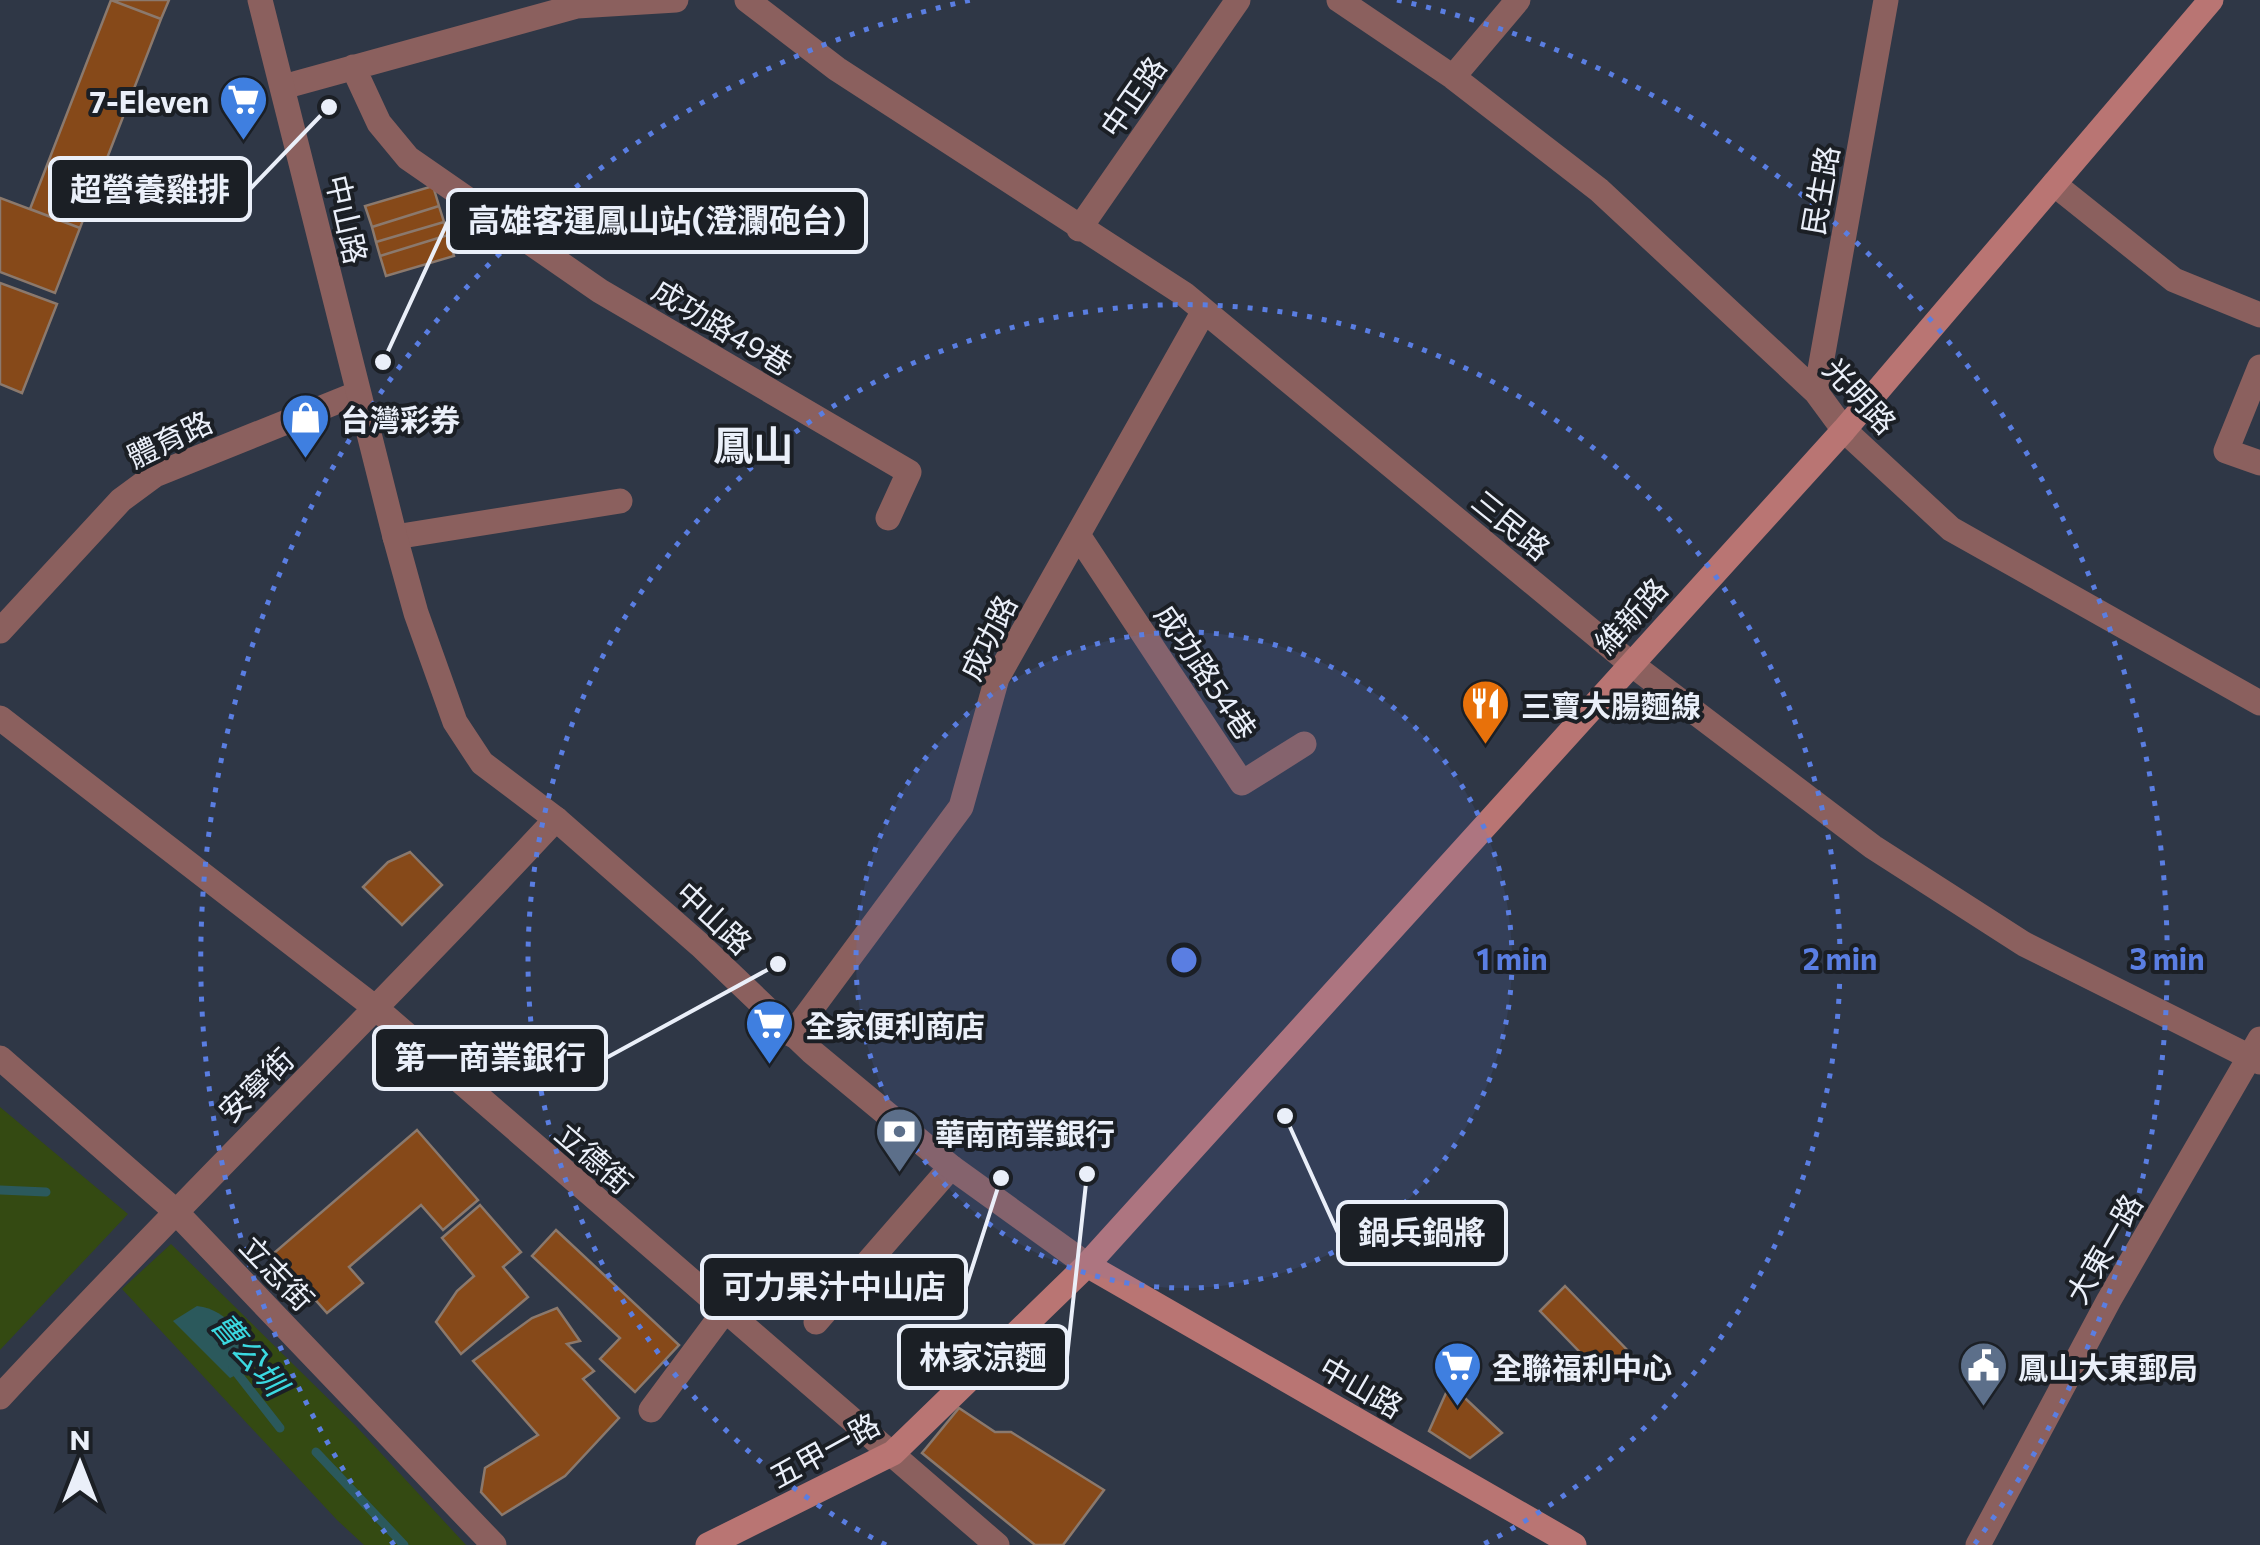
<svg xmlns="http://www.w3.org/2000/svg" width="2260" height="1545" viewBox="0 0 2260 1545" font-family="Commissioner,'Noto Sans TC',sans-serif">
  <rect width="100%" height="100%" fill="#2f3746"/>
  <path fill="#344a12" d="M0,1107L128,1214L0,1350Z
    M171,1244L355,1425L466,1545H364L337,1520L122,1289Z"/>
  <path fill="#2b595c" d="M197,1306C230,1310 245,1339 250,1368L230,1378L173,1321Z"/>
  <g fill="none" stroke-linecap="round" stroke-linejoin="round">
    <path stroke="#2b595c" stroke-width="9" d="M0,1190L46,1192
      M233,1368L280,1428
      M316,1452L404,1545"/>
  </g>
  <path fill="#864919" stroke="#8b796d" stroke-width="2.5" d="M111,0L161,19L80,228L30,209Z
    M111,0H169L161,19Z
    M433,186L439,206L372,227L365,206Z
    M0,198L80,228L55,293L0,272Z
    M439,206L444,222L376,242L372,227Z
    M444,222L448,235L380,256L376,242Z
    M448,235L454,256L386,276L380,256Z
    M0,283L57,304L22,393L0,384Z
    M410,852L442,885L402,925L363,887L388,862Z
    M417,1130L478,1200L443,1230L421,1205L349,1267L363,1283L327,1313L274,1253Z
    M480,1205L521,1252L503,1267L528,1297L461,1354L436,1322L457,1291L474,1276L442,1238Z
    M556,1230L679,1345L635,1392L600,1359L620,1338L532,1256Z
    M1565,1286L1632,1355L1606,1379L1540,1311Z
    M557,1308L580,1341L567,1344L594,1371L583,1379L619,1418L565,1476L502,1515L481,1492L485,1468L538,1435L473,1361L532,1318Z
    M1450,1384L1502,1433L1470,1458L1429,1431Z
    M959,1408L995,1432H1011L1104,1490L1063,1545H1035L922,1453Z"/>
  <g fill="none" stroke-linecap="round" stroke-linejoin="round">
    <path stroke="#8b605e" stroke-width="25" d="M747,0L837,69L1184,294L1630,663L1873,847L2024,944L2260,1062
      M1339,0L1453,77L1599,190L1816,392L1844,430L1951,529L2260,703
      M353,67L379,123L408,158L600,291L909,472L888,518
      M1453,77L1518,0
      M283,87L577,6L676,0
      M2054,184L2174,280L2260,315
      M1079,229L1238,0
      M2260,367L2226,451L2260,463
      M1816,392L1886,0
      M1078,535L1242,783L1304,744
      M395,537L620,501
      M0,631L121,500L155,475L356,394
      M0,718L378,1010L997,1545
      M792,1035L961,807L997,678L1204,311
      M0,1058L173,1209L494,1545
      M816,1322L951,1167
      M0,1397C182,1200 374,1015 556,819
      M651,1410L724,1312
      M1978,1545L2109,1300L2260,1039"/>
    <path stroke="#8b605e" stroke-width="25" d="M260,0L395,537L416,613L455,722L482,763L556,819L700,945L811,1051L951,1167L1087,1265"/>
    <path stroke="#b97573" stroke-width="25" d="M1087,1265L1574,1545
      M708,1545L893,1453L1087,1265L1844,430L2211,0"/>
  </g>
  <circle cx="1184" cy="960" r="328" fill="#5a7ee2" fill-opacity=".12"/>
  <g fill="none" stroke="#5a7ee2" stroke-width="5" stroke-dasharray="5 10">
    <circle cx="1184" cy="960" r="328"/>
    <path d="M886 1545A656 656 0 1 1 1482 1545"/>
    <path d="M394 1545A983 983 0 0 1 971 0M1397 0A983 983 0 0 1 1974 1545"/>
  </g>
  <defs>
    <symbol id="supermarket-pin" viewBox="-11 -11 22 30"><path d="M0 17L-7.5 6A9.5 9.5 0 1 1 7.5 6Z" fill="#3f7fe0" stroke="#1b1f25"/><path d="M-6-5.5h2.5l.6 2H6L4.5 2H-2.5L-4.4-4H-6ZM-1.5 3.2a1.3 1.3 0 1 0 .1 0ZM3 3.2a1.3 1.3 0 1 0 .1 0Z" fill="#fff"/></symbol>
    <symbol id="shop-pin" viewBox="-11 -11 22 30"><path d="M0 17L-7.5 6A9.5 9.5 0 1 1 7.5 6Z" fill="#3f7fe0" stroke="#1b1f25"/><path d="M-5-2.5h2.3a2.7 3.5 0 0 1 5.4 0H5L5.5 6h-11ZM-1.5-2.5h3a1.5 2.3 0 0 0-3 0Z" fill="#fff"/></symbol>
    <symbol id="restaurant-pin" viewBox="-11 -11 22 30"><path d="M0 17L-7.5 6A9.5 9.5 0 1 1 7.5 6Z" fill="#e8710a" stroke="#1b1f25"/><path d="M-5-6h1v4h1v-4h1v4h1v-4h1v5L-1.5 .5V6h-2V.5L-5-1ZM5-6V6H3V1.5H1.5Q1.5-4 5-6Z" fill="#fff"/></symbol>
    <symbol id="bank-pin" viewBox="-11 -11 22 30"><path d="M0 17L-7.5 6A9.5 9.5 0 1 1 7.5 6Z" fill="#5c6f8a" stroke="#1b1f25"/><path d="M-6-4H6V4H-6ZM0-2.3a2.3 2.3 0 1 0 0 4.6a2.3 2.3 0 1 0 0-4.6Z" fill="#fff"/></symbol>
    <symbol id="civic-pin" viewBox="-11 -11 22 30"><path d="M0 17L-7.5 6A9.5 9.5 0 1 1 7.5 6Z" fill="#5c6f8a" stroke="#1b1f25"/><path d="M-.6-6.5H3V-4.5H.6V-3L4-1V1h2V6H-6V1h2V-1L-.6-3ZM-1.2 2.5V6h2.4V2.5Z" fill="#fff"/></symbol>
  </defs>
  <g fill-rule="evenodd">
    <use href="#supermarket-pin" x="216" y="72" width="55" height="75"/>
    <use href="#shop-pin" x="278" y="390" width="55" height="75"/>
    <use href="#restaurant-pin" x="1458" y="676" width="55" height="75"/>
    <use href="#supermarket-pin" x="742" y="996" width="55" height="75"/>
    <use href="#bank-pin" x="872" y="1104" width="55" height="75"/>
    <use href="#supermarket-pin" x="1430" y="1338" width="55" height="75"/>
    <use href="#civic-pin" x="1956" y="1338" width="55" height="75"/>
  </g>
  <g text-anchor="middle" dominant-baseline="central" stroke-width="8" stroke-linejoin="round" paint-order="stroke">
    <g font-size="30" fill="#eaeff9" stroke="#1b1f25">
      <text transform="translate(1132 96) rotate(-55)">中正路</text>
      <text transform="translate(1819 190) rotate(-80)">民生路</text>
      <text transform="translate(348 219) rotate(77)">中山路</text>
      <text transform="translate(723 326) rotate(31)">成功路49巷</text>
      <text transform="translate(1861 395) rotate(47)">光明路</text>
      <text transform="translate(169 438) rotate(-26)">體育路</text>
      <text transform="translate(1512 524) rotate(39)">三民路</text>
      <text transform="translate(1630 615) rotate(-47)">維新路</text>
      <text transform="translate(987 637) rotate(-64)">成功路</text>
      <text transform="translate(1207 671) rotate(56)">成功路54巷</text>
      <text transform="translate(715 917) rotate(43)">中山路</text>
      <text transform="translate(255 1084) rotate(-44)">安寧街</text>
      <text transform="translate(595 1157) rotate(41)">立德街</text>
      <text transform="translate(2103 1248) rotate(-60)">大東一路</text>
      <text transform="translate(278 1272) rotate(46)">立志街</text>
      <text transform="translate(1362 1386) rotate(30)">中山路</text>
      <text transform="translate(824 1449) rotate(-29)">五甲一路</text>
    </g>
    <g font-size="30" font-weight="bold" fill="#eaeff9" stroke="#1b1f25" text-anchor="start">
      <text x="209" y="100" text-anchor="end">7-Eleven</text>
      <text x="340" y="418">台灣彩券</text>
      <text x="1521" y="704">三寶大腸麵線</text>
      <text x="805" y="1024">全家便利商店</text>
      <text x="935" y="1132">華南商業銀行</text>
      <text x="1492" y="1366">全聯福利中心</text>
      <text x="2018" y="1366">鳳山大東郵局</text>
    </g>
    <g font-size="32" font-style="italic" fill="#3bd9e1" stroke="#1b1f25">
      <text transform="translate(250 1353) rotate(50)">曹公圳</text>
    </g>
    <g font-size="40" font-weight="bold" fill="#eaeff9" stroke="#1b1f25">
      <text x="753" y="443">鳳山</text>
    </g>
  </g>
  <circle cx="1184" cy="960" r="15" fill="#5a7ee2" stroke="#1b1f25" stroke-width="5"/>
  <g font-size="30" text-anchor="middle" font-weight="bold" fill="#5a7ee2" stroke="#1b1f25" stroke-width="8" stroke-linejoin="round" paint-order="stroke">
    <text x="1512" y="970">1 min</text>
    <text x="1840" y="970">2 min</text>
    <text x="2167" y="970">3 min</text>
  </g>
  <path fill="none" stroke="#eaeff9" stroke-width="4" d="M329 107L250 189M383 362L448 221M778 964L606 1058M1285 1116L1338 1233M1001 1178L966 1287M1087 1174L1067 1357"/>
  <g fill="#eaeff9" stroke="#1b1f25" stroke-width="4">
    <circle cx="329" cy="107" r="10"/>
    <circle cx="383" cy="362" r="10"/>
    <circle cx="778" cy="964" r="10"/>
    <circle cx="1285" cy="1116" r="10"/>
    <circle cx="1001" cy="1178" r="10"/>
    <circle cx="1087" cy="1174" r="10"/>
  </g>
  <g fill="#1b1f25" stroke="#eaeff9" stroke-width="4">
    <rect x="50" y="158" width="200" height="62" rx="10"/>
    <rect x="448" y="190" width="418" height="62" rx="10"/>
    <rect x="374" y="1027" width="232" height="62" rx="10"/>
    <rect x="1338" y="1202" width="168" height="62" rx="10"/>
    <rect x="702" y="1256" width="264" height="62" rx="10"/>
    <rect x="899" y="1326" width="168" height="62" rx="10"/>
  </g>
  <g font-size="32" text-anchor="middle" font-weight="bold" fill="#eaeff9">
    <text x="150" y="201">超營養雞排</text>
    <text x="657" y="232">高雄客運鳳山站(澄瀾砲台)</text>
    <text x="490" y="1069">第一商業銀行</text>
    <text x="1422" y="1244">鍋兵鍋將</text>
    <text x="834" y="1298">可力果汁中山店</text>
    <text x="983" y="1369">林家涼麵</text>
  </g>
  <g transform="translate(80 1465)" stroke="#1b1f25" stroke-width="8" paint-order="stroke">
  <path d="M0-8L18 38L0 25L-18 38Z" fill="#eaeff9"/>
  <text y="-15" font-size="28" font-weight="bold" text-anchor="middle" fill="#eaeff9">N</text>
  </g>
</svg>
